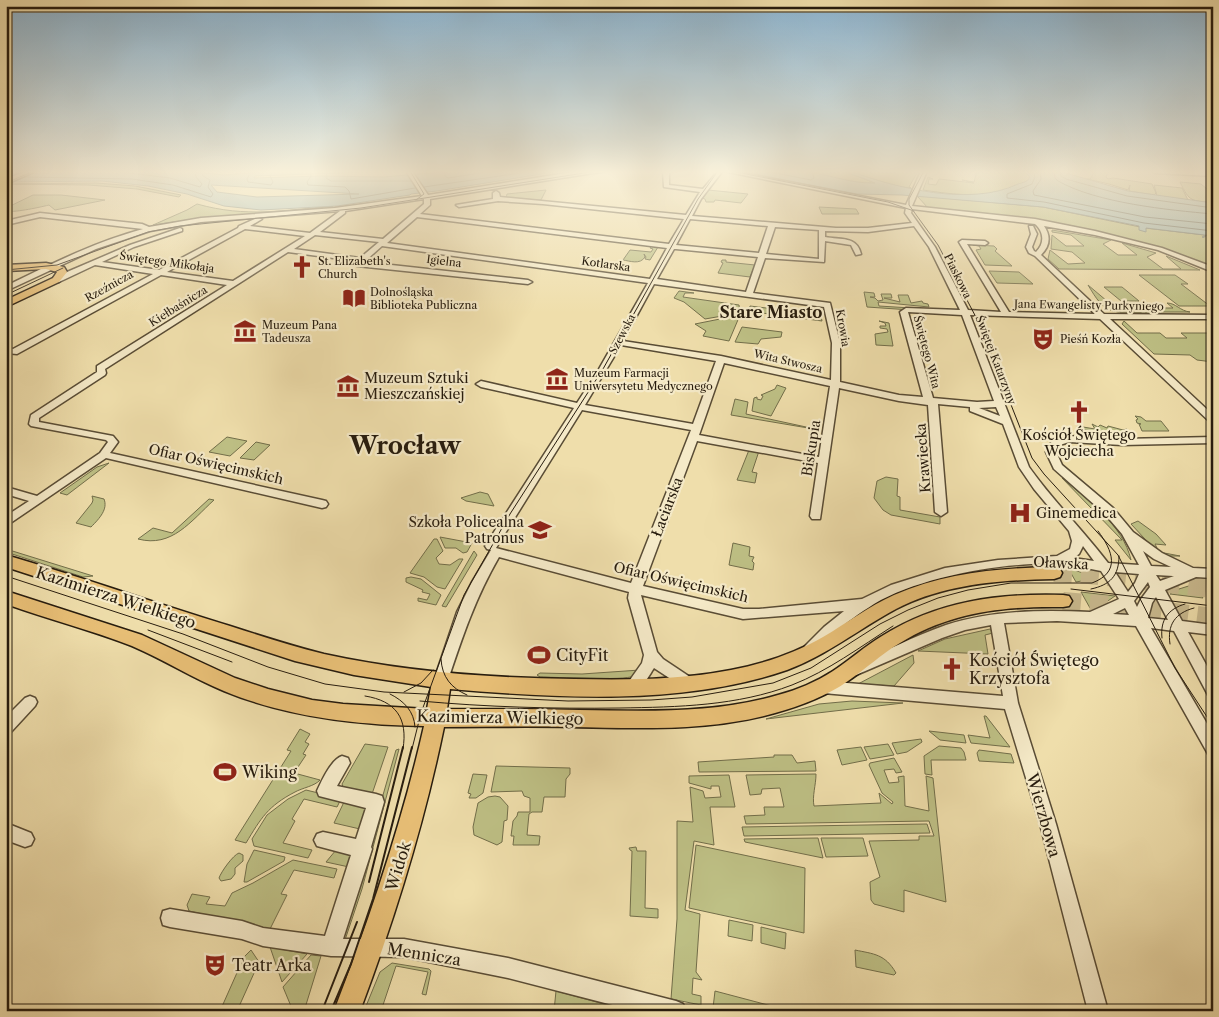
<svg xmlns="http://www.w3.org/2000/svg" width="1219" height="1017" viewBox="0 0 1219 1017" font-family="'Libre Caslon Text',serif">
  <rect width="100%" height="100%" fill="#efdeab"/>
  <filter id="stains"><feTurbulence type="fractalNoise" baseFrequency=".004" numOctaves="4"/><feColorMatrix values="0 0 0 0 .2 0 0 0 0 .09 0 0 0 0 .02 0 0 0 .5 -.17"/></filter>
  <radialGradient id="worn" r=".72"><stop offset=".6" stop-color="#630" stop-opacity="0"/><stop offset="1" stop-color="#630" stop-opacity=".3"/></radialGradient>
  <path fill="#bec085" stroke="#726e4a" d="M814,171H842L876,183C858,184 829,182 814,171Z
    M849,171H918L909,187L911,188L894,186Z
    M977,171H1024L1031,177C1028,182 1023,182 1018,185C989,199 955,195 923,190L928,177L933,179H929L928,184L936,185L939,179L974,183L962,180L974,182Z
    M1095,171L1108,172L1106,177L1108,179L1113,178L1152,184L1156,193L1154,195L1129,191L1130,185L1128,190L1109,184L1087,179H1090Z
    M1180,182L1201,184L1213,194V203C1191,200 1190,203 1180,182Z
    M96,183L135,186L181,195L179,197L137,189L89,185L10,184Z
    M1154,185L1182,188L1188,200L1157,196Z
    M546,190L541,200L506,198L507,194Z
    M708,190L748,194L741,203L715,200L714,202H706L705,199L702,198Z
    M33,195H61L105,200L55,210L49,205C37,208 12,213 6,211V208Z
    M921,196L1043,207L1145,228L1213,236V268C1117,228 1029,219 928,208L918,197Z
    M197,204C247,218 283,210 333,206L296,211L201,218L153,225L187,210Z
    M819,207L856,209L859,214H822Z
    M1052,230L1111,240L1103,244L1118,255H1137L1122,243L1156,253L1147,257L1163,269H1181L1166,256L1200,270L1059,269L1048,259L1050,250L1068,264L1085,263L1072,252L1051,249L1052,235L1066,246H1084L1071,235L1052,232Z
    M652,245L658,247L650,260L645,259L646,257L644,254L645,257C640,265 630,261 623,260L630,250L651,252L653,249L650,248Z
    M973,245L994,246L997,249L995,251L1012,266L985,265L976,250L981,249L979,246Z
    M722,260H726V262L755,265L750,277L718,273L723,263L721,262Z
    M989,271L1019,272L1033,284L997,283Z
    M1139,275H1175L1188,284H1181L1210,306H1179Z
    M1088,285L1120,312H1162L1159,308H1173L1167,303C1176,303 1180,311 1190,312H1118C1102,310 1096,298 1088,285Z
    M1104,287H1122L1139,301H1121Z
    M679,291L694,293H685L683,297L739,305L740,313L735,314L736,312L729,311L728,315L705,319L684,302L674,298Z
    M864,292L874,293L875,297H870L875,298L878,301L883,300L881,294H891L892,298H884L900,302L898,295H908L911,303L922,301L923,303L928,304L929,307L878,302L879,306L911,308V310L867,307Z
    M750,306L815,314L821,316L822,321L747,311Z
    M740,315L729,341L703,336L706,331L695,324Z
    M879,321L889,323L893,346L876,345L875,334L888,332L887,329L880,328V326H886L885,323Z
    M1124,321L1137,333H1160L1166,338H1187L1181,333H1213V362L1197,360L1190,355L1154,354L1122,324Z
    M742,327L782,332L781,337L761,339L758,344L735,342Z
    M777,385L786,388L771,416L752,411L754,398L757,397V399L761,400L763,396L761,395L775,389Z
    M735,399L748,402L746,414L820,430L731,415Z
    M1135,416L1141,417L1146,421H1161L1169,431H1142L1139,424H1141L1137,423L1136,420L1138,419Z
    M1092,424L1098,427L1100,425L1107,428L1108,426L1123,430L1127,429L1129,433L1100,432L1078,429L1077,426L1095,429Z
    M227,437L247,441L230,456L209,452Z
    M256,442L270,445L254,460L240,458Z
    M749,450L759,451L752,472L757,473L755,483L737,480Z
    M109,463L67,495L60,493L97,467Z
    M886,477L898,479L897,496L900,497V510L940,517V524L891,515L883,510L874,498L877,481Z
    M1062,478C1088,500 1123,525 1131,560L1115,540H1122Z
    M480,492L488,494L494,506L466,501L461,498Z
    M92,496L104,499C108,509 100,518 91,527L76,523L92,503L93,500Z
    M209,499L214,500C191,521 172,548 138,539L153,528L172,533Z
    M1138,521L1156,534L1166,545L1155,544L1159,552L1180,556H1164L1157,552L1131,524Z
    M440,537L472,543L467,552L463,553L456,548H445Z
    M434,539H437L443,551L436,558L439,564L450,565L459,559H463L445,589L437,587L424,577L410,573Z
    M733,543L750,547L749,556L754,557L752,561L754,563L753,570L729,565Z
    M6,549L93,576L83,577L6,552Z
    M474,551L477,555L446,607L442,606Z
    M1068,568L1098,578L1076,582Z
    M411,577L421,579L441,595L436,605L418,601V598L427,600L430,594L422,592L423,590L406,582V578Z
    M1195,584L1203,598L1170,594L1179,589Z
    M1081,592L1115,596L1102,605L1090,608Z
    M990,629L993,633L985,635L988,654L918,651L945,639Z
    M913,655L914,663L894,686L858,684Z
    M640,670C639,671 635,675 634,676C624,681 555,677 540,677L537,675L540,673L582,674Z
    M852,701L903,703L766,719L819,704Z
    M984,716H986L1010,747L971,743L968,735L990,738Z
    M300,729L310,734L305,742L309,744L303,754L306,755L294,773L320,780C315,786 302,788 295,792C268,806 261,818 246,843L235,840L291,751L287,750Z
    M929,731L964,735L966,743L940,740Z
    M921,739L922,742L907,752L897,754L892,743Z
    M365,744L388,747L371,797L345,792L342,784Z
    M888,744L894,755L870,759L864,747Z
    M939,746L961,748L964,752L966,760H931L932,775L925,774L924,756Z
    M861,747L867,760L842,765L837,750Z
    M399,749L362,889L345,940H343L342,937L396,750Z
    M979,750L1011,754L1014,763L979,761L977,753Z
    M774,755H792L797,763L815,761L816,771L699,772L698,762L774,757Z
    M894,758L902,772L896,773L894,769L884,770L889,783L899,782L898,777L904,776L905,806L929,811L926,776L933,778L946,902L904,890V912L874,904L871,900L870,882L880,877L869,841L919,840V836H934L929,821L746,824L744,816L765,815L764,807H784L780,788L762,789L761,794L750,795L746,775L816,774C816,785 812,796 814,806L881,803L879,793L892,804L893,802L882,793L869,765L870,763Z
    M496,766L570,768V774L566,779L565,797H544L542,812H532L529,814L527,835L540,836L539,845H513L514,836H511L513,821L517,816L518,812H530V798L524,796L522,791L491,792Z
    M473,774L487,775L483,793L476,798H469L471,794L468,793Z
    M729,775L735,807H710L714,845L694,841L685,910L700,914L696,972L702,980L693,978L692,994L701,996V1005L671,999L677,919V821L693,822L690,787L703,791L705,798L721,797L719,786H711V789L689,783V776Z
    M306,790L339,798L340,801L337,807L304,799L292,819L295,821L283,843L312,850L308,858L254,846L252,839L267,815L288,799Z
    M495,796L500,797L508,806L507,820L504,821L502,842L497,845L474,835L473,827L478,803L488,797Z
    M344,802L369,805L360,829L334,823Z
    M927,824L930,833L744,836L742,827Z
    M818,838L823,858L745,842L744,839Z
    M821,838H863L868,856L826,857Z
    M696,845L805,868L804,933L689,908Z
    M636,847L637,851H646L645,908L658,909V918L630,916L632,851L630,850L629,848Z
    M254,850L285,857L284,861L247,882H244L247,864Z
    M336,850L354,853L349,867L326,862Z
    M239,853L243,855V861L235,868V874L231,879L221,881L219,878C221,872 233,855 239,853Z
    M293,860L337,869L334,878L294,870L281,894L287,895L270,929L189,911L187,905L192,894L210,897L206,904L225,906L232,893L253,883Z
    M729,920L753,925L752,941L728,936Z
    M761,927L786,933L785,949L761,943Z
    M270,947L307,954L282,982Z
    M251,950L259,962L237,1011H220L244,957Z
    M855,950C874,954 885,954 896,973L894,975L856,967Z
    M311,955L321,956L305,1008L303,1011H293L283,987Z
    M392,963L429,969L431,971L426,995L422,994L428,972L396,966L381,1011H364L380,972Z
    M556,991L630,1011H554Z
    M715,991L783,1009V1011H728L713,1008Z"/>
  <path fill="#9fb9b5" stroke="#6f7a72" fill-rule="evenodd" d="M56,171H182L226,175L269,171H392L255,176L254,178L321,176L383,177L455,171H560L437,191L411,194L410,195L337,206L261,210L224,206L187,194L148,186L102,181L6,182V173H49ZM211,185L359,194L257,197L217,192Z
    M748,171L785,173L784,171L788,173L787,171L796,172V171C822,171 847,184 875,183L844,171H849C897,188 970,207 1018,184C1023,182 1027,183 1030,177L1024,171H1059L1128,191L1213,203V236L1146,228V232L1139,230V226L1043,207L902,195L857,194L764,176Z"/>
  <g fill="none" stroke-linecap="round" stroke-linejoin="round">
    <path stroke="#636a62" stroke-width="1" d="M113,171L170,178L200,187L202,184L196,177L195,171
      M251,171L247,179L248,182L271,185L273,182L270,176L273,171
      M309,171L311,176L307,182L308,185L345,187L349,191L351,199L415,188
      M327,171L326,178L331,181H411
      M445,171V176L448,178L493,171
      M765,171L811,180L814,178L812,171
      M1033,171L1035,177L1032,184L1007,194V198L1044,202L1144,223L1213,231
      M1040,171L1041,179L1033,191L1034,195L1145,217L1213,224
      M1054,171L1055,178L1058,181C1097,203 1168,210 1213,214
      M1060,171L1061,176L1066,179L1127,196L1213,208
      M25,177L132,179L173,185L211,197L213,194L208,187L210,180L203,176L201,171
      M424,187L534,171"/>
    <path stroke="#6f7a72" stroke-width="2" d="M1203,237L1205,236"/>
    <path stroke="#c7b78c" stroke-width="18" stroke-dasharray="18 9" stroke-linecap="butt" d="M1054,573L1089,575L1213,589
      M1063,601L1135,607L1213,617"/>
    <defs>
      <path id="minor" d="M406,171H412L428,195L579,171H606L430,199V205L420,214L669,244L684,219L543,204L498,201L459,207L456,205L493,199V193L496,191L499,193L500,197L686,215L700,192L664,187L663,171H669V185L703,189L718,171L721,173L701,199L692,216L836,228H868L912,223L905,213L906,208L723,171H733L906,205L921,171H927L912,206L1035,219L1095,231L1162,248L1213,267V272L1158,250L1095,235L1044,226C1051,236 1050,246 1041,255L1104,314L1213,315V319H1110L1213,415V423L1210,422L1100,319L970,315L1029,467C1053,501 1083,530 1108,563L1139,565L1122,534L1105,514L1054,469L1046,452L1052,441L1068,436L1122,439L1213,437V443L1122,445L1069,442L1060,445L1056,452L1062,465L1113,508L1133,532L1162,553L1193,568L1213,569V578L1196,577L1165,590L1182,621L1213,625V635L1188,632L1213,677V697L1208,695L1174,631L1151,628L1213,734V756L1208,754L1136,626L1057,621L1004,623L1018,703L1056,824L1108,1011H1088L1040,824L1005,709L823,693L818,691L816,687L818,683L823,681L1003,696L991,625L965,630L942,638L856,675L851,673L849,669L851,665C883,653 914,636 946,625C992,610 1042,610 1090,612L1119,599L1101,571C1086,568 1071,565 1055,564C1003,562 919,577 874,604C860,613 846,622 834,634C828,639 823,648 816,653C812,656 809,655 805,654L803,650L805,646L824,627L844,611L743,619L641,595L657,652L663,659L693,679L695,683L693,687L688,689L683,687L654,668C648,677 639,696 627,691L625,687L642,663L644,655L628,598L629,592L499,557C475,599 463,635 448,680L446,684L441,686L436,684L434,680L457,612L472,582L491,550L487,549L485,546L574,408L481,387L476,384L481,381L577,403L599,369L648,283L382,246L364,262L528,280L532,282L528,284L357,266L354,264L356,261L288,252L105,369L106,373L105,375L39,418V422L113,436L118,442L110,453L322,500L326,501L328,504L326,507L322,508L106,458L6,526V516L29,501L6,494V487L37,496L100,453L108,442L106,440L31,426L29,424L31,415L97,372V366L227,285L161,275L17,354L6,353V348L13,349L153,274L95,265L59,282H53V278L130,245L180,228L182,229V231L134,247L102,262L159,270L238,228L239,226L257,218L262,219L250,226L310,233L340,211L201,222L150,231L96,249L6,291V286C51,264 95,242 143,229L40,217L6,225V221L40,213L142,224L149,227L201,218L335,208L422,196ZM424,199V204L383,239L320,232L345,213V211ZM912,209L1035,224C1044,232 1045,243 1036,252L1034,251L1032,247L1037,234L1033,226H1029L1031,234L1026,247L1029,253L1035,256L1095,314L1009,312L967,244L985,245L988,243L985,241L962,240L959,242L1001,312L968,310L935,247L911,213ZM417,217L667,248L650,279L387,243ZM690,219L768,226L759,253L676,245ZM914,226L929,247L960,310L906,308L900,312L923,397L899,395L840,382V343L830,303L753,293L765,258L824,262L825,241L851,245L856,255L861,254C857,236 841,240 825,237V231L868,232ZM775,227L819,230V259L766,254ZM245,229L305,236L233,281L167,272ZM315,235L379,242L360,258L294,249ZM674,249H676L758,257L746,292L657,279ZM654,284L824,307L832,343L831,380L721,356L623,341ZM908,312L962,315L994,401L977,402L933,398ZM621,345L716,361L693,424L585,405ZM724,363L830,386L819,457L699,435ZM839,388L899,401L928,405L935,512L941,516L947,512L938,404L970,407V411L1003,424L1019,467L1034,489L1069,531L1072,541L1070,549L1057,556L998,560L945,568L891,585L862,599L759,609H743L643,586L697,441L818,463L810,516L812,519H820ZM996,407L1000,416L979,408ZM582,410L691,430L631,583L496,548ZM1083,546L1094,561L1073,558L1079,554ZM1143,551L1154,559L1171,567L1151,566ZM1115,572L1139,574L1135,583L1128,592ZM1156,575L1173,576H1174L1160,581ZM1148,582L1150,587L1141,599L1137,607L1134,601ZM1156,597L1168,620L1148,618L1152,603ZM1125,608L1129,615L1113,614Z
        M1152,171L1213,172V176L1155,173Z
        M30,696L35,698L37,702L35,706L11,732L6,734V717L25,698Z
        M342,756L348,758L350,763L337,786L376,794L382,796L384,802L371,847L372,849L343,939H404L508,958L676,1001L683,1004L686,1011H636L508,978L404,957L331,956L263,946L242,939L170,927L163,925L161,918L163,911L170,909L242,921L263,928L325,936L351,855L317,846L314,840L317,834L323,832L356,839L366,808L319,796L317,791C322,780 331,760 342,756Z
        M6,823L31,833L34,839L31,845L25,847L6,840Z"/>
      <path id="major" d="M26,171H36L6,184V179Z
        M46,263L64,267L67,272L59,282L6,307V300L53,278L57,272L46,269L6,271V265Z
        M6,555C81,577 155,603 230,626C261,636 292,646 324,654C406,672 490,678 574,679C626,680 680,680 731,670C763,664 795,653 823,637C847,623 869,606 894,595C945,573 999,568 1054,567L1060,569L1062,573L1060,577L1054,579C1000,580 944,584 896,609C859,629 827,655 787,670C683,706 558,698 450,689L447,709C491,709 535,709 579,710C645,711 714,714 778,695C797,690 816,682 833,671C850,660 865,646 882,636C938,601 998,593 1063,595L1069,596L1072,601L1069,606L1063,607C1004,606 950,612 900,643C881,654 866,669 848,681C827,696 800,706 775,713C708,732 638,728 569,727C527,726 485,727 444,727C424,824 395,918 360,1011H334C370,918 402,823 424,726C356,725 287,717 224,691C192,678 163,659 132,646C91,630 48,619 6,604V591L142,635L235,678L268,689L312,700L343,704L427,709L431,687L354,675L295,661L6,567Z"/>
    </defs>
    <use href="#minor" stroke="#594c35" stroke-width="3"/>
    <use href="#major" stroke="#271c0e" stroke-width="3"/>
    <use href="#minor" fill="#f5eac8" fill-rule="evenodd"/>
    <use href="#major" fill="#e8bf76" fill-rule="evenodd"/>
    <path stroke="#271c0e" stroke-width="1" d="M410,171L424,194L416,200
      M731,171L888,202L914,211
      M924,171L909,199V205L938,245L978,321L1032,458L1044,474L1118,555L1175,668L1213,726
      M6,183L34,171
      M6,270L57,265L148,232L180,226L361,208L597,171
      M6,295L63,268
      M6,576L183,634L268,667L325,684L384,692L568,701L651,700L692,697L773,683L811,668L880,624L908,610L938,598L968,590L1011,583H1092C1121,572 1113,551 1098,531
      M1071,589L1213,606
      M1091,589C1110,585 1119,576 1119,556
      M148,630L232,662
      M1162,638C1160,620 1168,609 1185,604
      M1170,644C1167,625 1175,613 1194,608
      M441,659C442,677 451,688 467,695
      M404,692L421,683L433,670
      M390,694C404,701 414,711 415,727
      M365,696C396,701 408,718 403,749
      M420,701C487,707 553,709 620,708C678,707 737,706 792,685C828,671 860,647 893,626
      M412,749L421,713L464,595L510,514L603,369L698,199L718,171"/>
    <path stroke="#271c0e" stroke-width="2" d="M369,882L403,747
      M322,1011L357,922
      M331,1011L351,964L373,899L412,747"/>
  </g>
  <linearGradient id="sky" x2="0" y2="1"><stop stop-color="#8bb6d4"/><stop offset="0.55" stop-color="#f8f0d9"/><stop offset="1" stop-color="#f8f0d9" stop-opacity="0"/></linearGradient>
  <rect width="1219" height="313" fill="url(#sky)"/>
  <defs>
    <symbol id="church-bare" viewBox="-9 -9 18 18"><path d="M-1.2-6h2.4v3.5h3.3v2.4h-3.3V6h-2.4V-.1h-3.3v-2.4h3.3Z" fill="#8f2418" stroke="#f5eac8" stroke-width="2.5" paint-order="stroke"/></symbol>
    <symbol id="library-bare" viewBox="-9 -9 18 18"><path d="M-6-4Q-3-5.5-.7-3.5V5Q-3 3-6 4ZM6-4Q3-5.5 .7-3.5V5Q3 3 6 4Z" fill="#8f2418" stroke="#f5eac8" stroke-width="2.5" paint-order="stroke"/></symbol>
    <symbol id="museum-bare" viewBox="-9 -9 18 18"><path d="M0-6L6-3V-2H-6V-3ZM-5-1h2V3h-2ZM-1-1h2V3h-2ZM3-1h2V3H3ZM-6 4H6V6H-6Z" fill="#8f2418" stroke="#f5eac8" stroke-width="2.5" paint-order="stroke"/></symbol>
    <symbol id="theatre-bare" viewBox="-9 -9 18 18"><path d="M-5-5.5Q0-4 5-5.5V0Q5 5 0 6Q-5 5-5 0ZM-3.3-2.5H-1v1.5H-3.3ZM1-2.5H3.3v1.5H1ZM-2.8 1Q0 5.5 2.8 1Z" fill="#8f2418" stroke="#f5eac8" stroke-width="2.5" paint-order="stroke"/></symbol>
    <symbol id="hospital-bare" viewBox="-9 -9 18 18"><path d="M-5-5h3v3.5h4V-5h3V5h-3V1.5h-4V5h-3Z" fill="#8f2418" stroke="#f5eac8" stroke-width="2.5" paint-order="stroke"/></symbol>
    <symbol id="university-bare" viewBox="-9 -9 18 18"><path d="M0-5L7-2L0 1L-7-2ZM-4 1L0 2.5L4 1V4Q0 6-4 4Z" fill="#8f2418" stroke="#f5eac8" stroke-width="2.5" paint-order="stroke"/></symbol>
    <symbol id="stadium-bare" viewBox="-9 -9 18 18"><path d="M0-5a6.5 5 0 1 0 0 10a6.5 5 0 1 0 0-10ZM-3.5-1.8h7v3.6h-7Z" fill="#8f2418" stroke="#f5eac8" stroke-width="2.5" paint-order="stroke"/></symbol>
  </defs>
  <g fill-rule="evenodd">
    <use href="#church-bare" x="286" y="251" width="32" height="32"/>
    <use href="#library-bare" x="338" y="282" width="32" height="32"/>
    <use href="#museum-bare" x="229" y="315" width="32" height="32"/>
    <use href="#theatre-bare" x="1027" y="323" width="32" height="32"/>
    <use href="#museum-bare" x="541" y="363" width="32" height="32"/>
    <use href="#museum-bare" x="332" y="370" width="32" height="32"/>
    <use href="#church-bare" x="1063" y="396" width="32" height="32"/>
    <use href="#hospital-bare" x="1004" y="497" width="32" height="32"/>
    <use href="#university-bare" x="524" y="514" width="32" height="32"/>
    <use href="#stadium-bare" x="523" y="639" width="32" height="32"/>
    <use href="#church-bare" x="936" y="653" width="32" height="32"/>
    <use href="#stadium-bare" x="209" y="756" width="32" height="32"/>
    <use href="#theatre-bare" x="199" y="949" width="32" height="32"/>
  </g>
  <g text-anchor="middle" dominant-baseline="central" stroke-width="4.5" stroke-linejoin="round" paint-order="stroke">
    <g font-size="11" fill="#271c0e" stroke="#f5eac8" text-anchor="start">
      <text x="318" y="261">St. Elizabeth's<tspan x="318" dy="13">Church</tspan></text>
      <text x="370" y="292">Dolnośląska<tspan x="370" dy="13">Biblioteka Publiczna</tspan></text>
      <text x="262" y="325">Muzeum Pana<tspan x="262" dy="13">Tadeusza</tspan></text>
      <text x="1060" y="339">Pieśń Kozła</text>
      <text x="574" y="373">Muzeum Farmacji<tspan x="574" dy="13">Uniwersytetu Medycznego</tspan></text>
    </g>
    <g font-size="11" fill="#271c0e" stroke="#f5eac8">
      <text transform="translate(444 261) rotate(7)">Igielna</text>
      <text transform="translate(167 262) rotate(8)">Świętego Mikołaja</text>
      <text transform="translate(606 264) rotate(8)">Kotlarska</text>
      <text transform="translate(958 276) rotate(64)">Piaskowa</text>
      <text transform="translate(109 286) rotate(-29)">Rzeźnicza</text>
      <text transform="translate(1089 305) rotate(1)">Jana Ewangelisty Purkyniego</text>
      <text transform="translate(178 306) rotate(-32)">Kiełbaśnicza</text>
      <text transform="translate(843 328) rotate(80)">Krowia</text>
      <text transform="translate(622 334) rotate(-62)">Szewska</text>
      <text transform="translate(927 352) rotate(75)">Świętego Wita</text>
      <text transform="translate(996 360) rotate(69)">Świętej Katarzyny</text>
      <text transform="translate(788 361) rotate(13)">Wita Stwosza</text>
    </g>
    <g font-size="14" fill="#271c0e" stroke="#f5eac8" text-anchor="start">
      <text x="364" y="378">Muzeum Sztuki<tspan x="364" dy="16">Mieszczańskiej</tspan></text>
      <text x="1079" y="435" text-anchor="middle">Kościół Świętego<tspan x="1079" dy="16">Wojciecha</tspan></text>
      <text x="1036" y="513">Ginemedica</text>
      <text x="524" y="522" text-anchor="end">Szkoła Policealna<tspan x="524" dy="16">Patronus</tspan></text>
    </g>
    <g font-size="14" fill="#271c0e" stroke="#f5eac8">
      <text transform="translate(811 448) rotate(-81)">Biskupia</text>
      <text transform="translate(923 458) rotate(-94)">Krawiecka</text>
      <text transform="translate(216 464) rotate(13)">Ofiar Oświęcimskich</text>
      <text transform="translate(667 507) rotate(-69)">Łaciarska</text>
      <text transform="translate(1061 563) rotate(3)">Oławska</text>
      <text transform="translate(681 582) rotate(13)">Ofiar Oświęcimskich</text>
    </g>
    <g font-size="16" font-weight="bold" fill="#271c0e" stroke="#f5eac8">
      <text x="771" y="312">Stare Miasto</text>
    </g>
    <g font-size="16" fill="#271c0e" stroke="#f5eac8">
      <text transform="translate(116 597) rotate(18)">Kazimierza Wielkiego</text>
      <text transform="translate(500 717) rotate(1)">Kazimierza Wielkiego</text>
      <text transform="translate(1044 815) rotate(74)">Wierzbowa</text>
      <text transform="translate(398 866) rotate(-73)">Widok</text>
      <text transform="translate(424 954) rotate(9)">Mennicza</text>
    </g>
    <g font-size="16" fill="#271c0e" stroke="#f5eac8" text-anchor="start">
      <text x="556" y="655">CityFit</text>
      <text x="969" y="660">Kościół Świętego<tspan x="969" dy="18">Krzysztofa</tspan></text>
      <text x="242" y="772">Wiking</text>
      <text x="232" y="965">Teatr Arka</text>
    </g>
    <g font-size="24" font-weight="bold" fill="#271c0e" stroke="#f5eac8">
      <text x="405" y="445">Wrocław</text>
    </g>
  </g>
  <rect width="1219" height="1017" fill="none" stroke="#efdeab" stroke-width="25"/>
  <rect x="8" y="8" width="1204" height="1002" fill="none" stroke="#271c0e" stroke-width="2.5"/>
  <rect x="12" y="12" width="1194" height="992" fill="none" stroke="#271c0e"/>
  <rect width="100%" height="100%" filter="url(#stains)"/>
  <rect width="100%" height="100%" fill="url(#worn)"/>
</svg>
